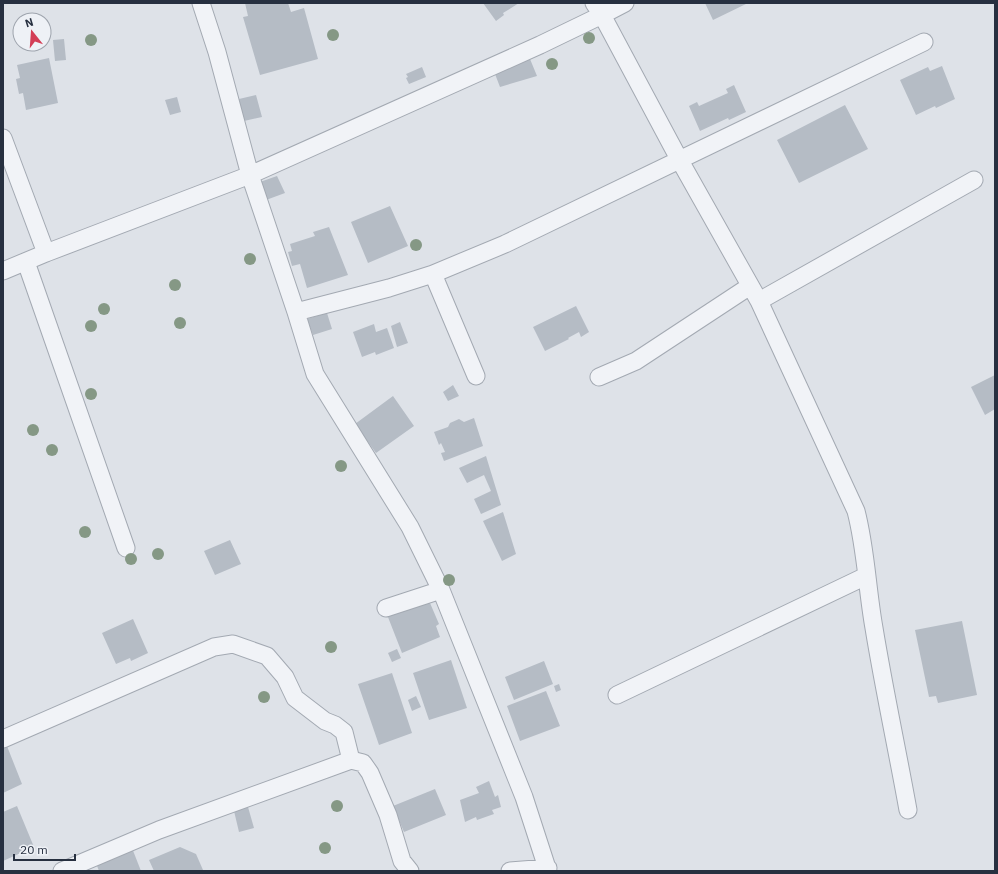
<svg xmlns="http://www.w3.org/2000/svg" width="998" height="874" viewBox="0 0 998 874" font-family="'IBM Plex Sans',sans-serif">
  <rect width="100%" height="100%" fill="#dee2e8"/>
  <path fill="#b5bcc5" d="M245,3H288L291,12L304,8L318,59L260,75L243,17L248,16Z
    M483,3H519L503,13L504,15L496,21Z
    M705,3H748L713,20Z
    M64,39L66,60L55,61L53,40Z
    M49,58L58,103L26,110L23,93L19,94L16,79L20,78L17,65Z
    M530,59L537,76L500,87L495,74Z
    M942,66L955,99L936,108L935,106L916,115L900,80L928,67L930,71Z
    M422,67L426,77L409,84L406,78L408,77L406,74Z
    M734,85L746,112L729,120L728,118L700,131L689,106L697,102L699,106L728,93L726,89Z
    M256,95L262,117L244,121L239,99Z
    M177,97L181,112L170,115L165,100Z
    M845,105L868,149L799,183L777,140Z
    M277,176L285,193L266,200L260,182Z
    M390,206L408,246L368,263L351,222Z
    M329,227L348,275L307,288L300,264L292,266L288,252L292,251L290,244L315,236L313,232Z
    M576,306L589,332L581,337L579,332L568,338L569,339L545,351L533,327Z
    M327,313L332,329L313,335L307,319Z
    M400,322L408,343L397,347L391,326Z
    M374,324L376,332L387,328L394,348L376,355L375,352L362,357L353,332Z
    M995,375V409L985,415L971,387Z
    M453,385L459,396L448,401L443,392Z
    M393,396L414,426L376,453L355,424Z
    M474,418L483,446L444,461L441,453L445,452L441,443L439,445L434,432L448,427L450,423L459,419L464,422Z
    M486,456L501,505L481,514L474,499L491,491L484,475L467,483L459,468Z
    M503,512L516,554L502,561L483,521Z
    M230,540L241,564L215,575L204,551Z
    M430,603L439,624L436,626L440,637L402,653L386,612Z
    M133,619L148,653L131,661L130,658L116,664L102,633Z
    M962,621L977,695L938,703L936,696L929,697L915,630Z
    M397,649L401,658L392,662L388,653Z
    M451,660L467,708L429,720L413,673Z
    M544,661L553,684L514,700L505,677Z
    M392,673L412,733L379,745L358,684Z
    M559,684L561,690L556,692L554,686Z
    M546,691L560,726L520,741L507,706Z
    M416,696L421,707L412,711L408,700Z
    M3,736L22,784L3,793Z
    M489,781L495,797L498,795L501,807L492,810L494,814L477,820L476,817L465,822L460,800L479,793L476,787Z
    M435,789L446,815L404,832L393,806Z
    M17,806L34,847L3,861V812Z
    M248,807L254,828L239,832L234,811Z
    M180,847L196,854L203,870L154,871L149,860Z
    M132,848L141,871H99L96,863Z"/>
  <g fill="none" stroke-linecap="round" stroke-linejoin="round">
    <defs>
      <path id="minor" d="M201,3L217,52L250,175L296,312L315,374L410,527L441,590L524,797L548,871
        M594,3L602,15L679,159L759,301L856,511C866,549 867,589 874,628C884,689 897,749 908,810
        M3,138L46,253
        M26,262L126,548
        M3,271L46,253L250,175L540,45L602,15L625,3
        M433,274L476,376
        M759,301L974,180
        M296,312L389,288L433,274L505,244L924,42
        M599,377L636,361L750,286
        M386,608L441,590
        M617,695L866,576
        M3,739L214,647L233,644L267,656L285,677L295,698L325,721L335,725L344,732L351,760
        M62,871L159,830L351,760L363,763L370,773L388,815L402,861L410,871
        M510,871L548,868"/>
    </defs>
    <use href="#minor" stroke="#a3a9b2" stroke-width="19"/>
    <use href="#minor" stroke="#f1f3f7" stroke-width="17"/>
  </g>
  <g fill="#859885">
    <circle cx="333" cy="35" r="6"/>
    <circle cx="589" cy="38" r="6"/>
    <circle cx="91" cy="40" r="6"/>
    <circle cx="552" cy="64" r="6"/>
    <circle cx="416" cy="245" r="6"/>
    <circle cx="250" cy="259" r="6"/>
    <circle cx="175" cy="285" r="6"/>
    <circle cx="104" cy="309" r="6"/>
    <circle cx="180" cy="323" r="6"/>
    <circle cx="91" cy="326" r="6"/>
    <circle cx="91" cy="394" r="6"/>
    <circle cx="33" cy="430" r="6"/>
    <circle cx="52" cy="450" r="6"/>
    <circle cx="341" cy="466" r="6"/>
    <circle cx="85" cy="532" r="6"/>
    <circle cx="158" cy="554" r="6"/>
    <circle cx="131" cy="559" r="6"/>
    <circle cx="449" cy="580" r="6"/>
    <circle cx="331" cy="647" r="6"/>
    <circle cx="264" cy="697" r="6"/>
    <circle cx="337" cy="806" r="6"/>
    <circle cx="325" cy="848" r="6"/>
  </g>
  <rect width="998" height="874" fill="none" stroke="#273040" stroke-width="8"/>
  <g transform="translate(32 32) rotate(343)"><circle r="19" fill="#eef1f6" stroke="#9ea4ad"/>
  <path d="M0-3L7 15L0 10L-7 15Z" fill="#d33e56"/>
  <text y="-6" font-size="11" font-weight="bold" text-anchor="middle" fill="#273040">N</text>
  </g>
  <path d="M14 854v6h61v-6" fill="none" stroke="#273040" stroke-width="2"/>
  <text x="20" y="854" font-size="12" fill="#273040" stroke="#eef1f6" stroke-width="3" paint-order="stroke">20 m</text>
</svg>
